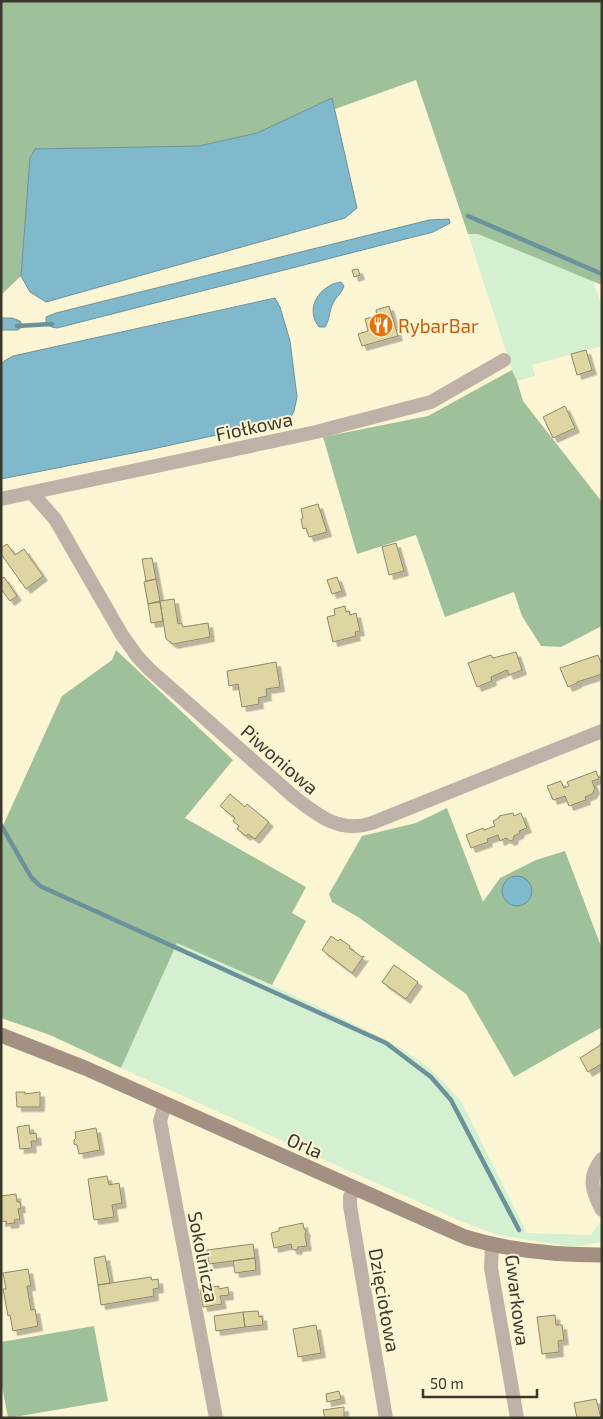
<svg xmlns="http://www.w3.org/2000/svg" width="603" height="1419" viewBox="0 0 603 1419" font-family="'Exo 2',sans-serif">
  <defs>
    <filter id="shadow"><feDropShadow dx="4.5" dy="4.5" stdDeviation="0" flood-color="#0004"/></filter>
  </defs>
  <rect width="100%" height="100%" fill="#fcf5d4"/>
  <path fill="#d5efd1" d="M468,234H478L593,281L602,306V346L532,365L535,376L517,381L512,370Z
    M177,942C226,964 274,986 323,1009C354,1025 388,1038 417,1059C434,1071 448,1086 461,1101L527,1233L591,1235L599,1223L602,1228V1242L574,1247L498,1235L463,1222L121,1068Z"/>
  <path fill="#9ec09a" d="M1,1H602V285L478,234H468L416,80L335,109L332,98L257,133L199,146L35,149L30,158L21,276L1,295Z
    M512,370L517,381L523,401L602,502V626L561,647L541,646L522,616L514,592L445,617L416,535L357,554L323,437L428,416Z
    M116,650L233,760L185,818L306,887L292,913L306,921L272,985L177,943L121,1068L50,1035L1,1018V830L62,696L112,660Z
    M447,808L483,902L500,878L536,860L565,851L602,949V1027L514,1077L466,994L358,917L332,902L329,894L362,836L416,823Z
    M94,1326L108,1401L8,1418L1,1381V1342Z"/>
  <path fill="#7fb9cb" stroke="#6b929b" d="M332,98L357,208L345,218L46,302L30,292L21,276L30,158L35,149L199,146L257,133Z
    M449,219L450,223L433,232L57,328L52,327L46,324V317L56,313L429,220Z
    M341,282L344,286C342,293 336,297 333,303C329,311 330,319 325,327H319C304,308 320,285 341,282Z
    M275,298L280,307L290,341L297,397L294,411L290,419L148,450L1,479V366L4,361L13,356Z
    M1,318H12L20,321L23,326L18,330H1Z
    M502 891a15 15 0 1 1 30 0a15 15 0 1 1-30 0Z"/>
  <g fill="none" stroke-linecap="round" stroke-linejoin="round">
    <path stroke="#6b929b" stroke-width="4.5" d="M468,216L602,274
      M17,326L52,324
      M1,825L31,877L40,886L386,1043L431,1077L451,1100L519,1230"/>
  </g>
  <path fill="#dfd5a3" stroke="#8e886a" filter="url(#shadow)" d="M358,269L360,275L354,277L352,270Z
    M389,306L398,336L362,346L358,334L368,331L365,319L377,316L376,310Z
    M586,350L592,370L577,375L571,354Z
    M565,406L575,428L553,438L543,417Z
    M318,504L327,532L309,537L306,528L303,529L301,519L303,518L301,509Z
    M396,543L404,571L389,575L382,547Z
    M7,544L15,555L24,549L43,576L26,589L1,554V548Z
    M152,558L156,579L146,581L142,559Z
    M4,577L17,596L10,601L1,589V579Z
    M337,577L342,591L332,594L327,580Z
    M156,579L160,601L148,604L144,582Z
    M174,599L178,624L181,623L183,627L208,623L210,637L173,644L166,639L160,601Z
    M160,602L163,621L151,623L148,604Z
    M345,606L346,612L349,611L350,615L356,613L360,631L355,632L356,636L333,642L327,617L335,615L334,609Z
    M516,652L522,670L509,675L507,670L491,677L492,681L477,687L468,663L491,655L493,658Z
    M598,655L602,665V674L577,682V683L568,687L560,668Z
    M276,662L280,687L266,689L267,696L258,698L259,704L242,707L238,684L229,686L227,671Z
    M596,771L599,779L592,781L595,789L592,794L585,797L586,800L569,806L565,796L553,800L547,786L561,781L564,788L569,786L567,782Z
    M230,794L245,807L247,804L269,822L255,839L248,834L246,836L237,829L239,826L233,821L235,818L220,806Z
    M513,813L514,816L521,813L527,828L519,831L520,833L514,836L513,840L510,841L506,838L500,841L498,835L487,839L488,842L471,848L466,835L483,828L484,830L495,826L493,821L499,818V816Z
    M331,936L338,941L340,939L350,946L349,948L362,957L364,956L352,973L322,950Z
    M394,965L418,982L406,999L382,982Z
    M602,1042V1065L601,1064L588,1072L580,1058L599,1046Z
    M16,1092H25V1094L40,1092V1107H17Z
    M29,1125L30,1134L36,1133L37,1141H31L32,1148L20,1149L17,1127Z
    M96,1128L100,1150L79,1154L77,1145L74,1144V1140L76,1138L75,1132Z
    M107,1176L109,1185L119,1183L122,1203L112,1205L114,1217L94,1220L88,1179Z
    M16,1194L17,1202H20L21,1208L18,1209L20,1219L14,1220L15,1223L7,1224L6,1221L1,1222V1196Z
    M303,1223L304,1229L306,1231L305,1236L307,1246L298,1247L297,1250H294L292,1249L291,1244L274,1248L271,1233L279,1231V1228Z
    M253,1244L255,1258L209,1264L207,1250Z
    M105,1256L110,1283L98,1285L94,1258Z
    M255,1258L256,1270L235,1273L233,1261Z
    M28,1269L31,1286H27L31,1310L35,1309L38,1326L13,1331L10,1315L8,1316L3,1289H6L3,1273Z
    M151,1277L152,1280L158,1279L159,1288L153,1289L154,1296L101,1305L98,1285Z
    M219,1286V1289L228,1287L229,1295L220,1296L222,1304L203,1307L200,1289Z
    M258,1311L259,1317L262,1316L263,1325L245,1327L243,1312Z
    M243,1312L245,1327L216,1331L214,1316Z
    M555,1315L556,1325H562L564,1340L558,1341L559,1352L542,1354L537,1317Z
    M316,1325L321,1353L298,1357L293,1329Z
    M339,1391L341,1399L327,1402L326,1394Z
    M596,1399L601,1418H577L574,1403Z
    M344,1407V1418H325L323,1410Z"/>
  <g fill="none" stroke-linecap="round" stroke-linejoin="round">
    <path stroke="#beb1a8" stroke-width="14" d="M32,493L55,519L122,635L137,656L149,669L293,796C317,815 340,834 372,823L602,731
      M1,499L316,432L431,402L504,360
      M165,1104L160,1121L216,1418
      M602,1159C587,1177 592,1191 602,1210
      M354,1189L350,1197V1206L386,1418
      M492,1245L491,1268L517,1418"/>
    <path stroke="#a39083" stroke-width="15" d="M1,1035L85,1068L465,1237C510,1251 555,1255 602,1255"/>
  </g>
  <defs>
    <symbol id="restaurant-disc" viewBox="-11 -11 22 22"><circle r="9.5" fill="#e8710a" stroke="#fcf5d4"/><path d="M-5-6h1v4h1v-4h1v4h1v-4h1v5L-1.5 .5V6h-2V.5L-5-1ZM5-6V6H3V1.5H1.5Q1.5-4 5-6Z" fill="#fff"/></symbol>
  </defs>
  <g fill-rule="evenodd">
    <use href="#restaurant-disc" x="367" y="311" width="28" height="28"/>
  </g>
  <g text-anchor="middle" dominant-baseline="central" stroke-width="4" stroke-linejoin="round" paint-order="stroke">
    <g font-size="19" fill="#c56008" stroke="#fcf5d4" text-anchor="start">
      <text x="398" y="325">RybarBar</text>
    </g>
    <g font-size="19" fill="#3b382b" stroke="#fcf5d4">
      <text transform="translate(254 426) rotate(-12)">Fiołkowa</text>
      <text transform="translate(280 759) rotate(41)">Piwoniowa</text>
      <text transform="translate(305 1145) rotate(24)">Orla</text>
      <text transform="translate(204 1257) rotate(79)">Sokolnicza</text>
      <text transform="translate(385 1300) rotate(80)">Dzięciołowa</text>
      <text transform="translate(518 1300) rotate(83)">Gwarkowa</text>
    </g>
  </g>
  <rect width="603" height="1419" fill="none" stroke="#3b382b" stroke-width="5"/>
  <path d="M423 1389v8h114v-8" fill="none" stroke="#3b382b" stroke-width="2.5"/>
  <text x="430" y="1389" font-size="15" fill="#3b382b" stroke="#fcf5d4" stroke-width="4" paint-order="stroke">50 m</text>
</svg>
